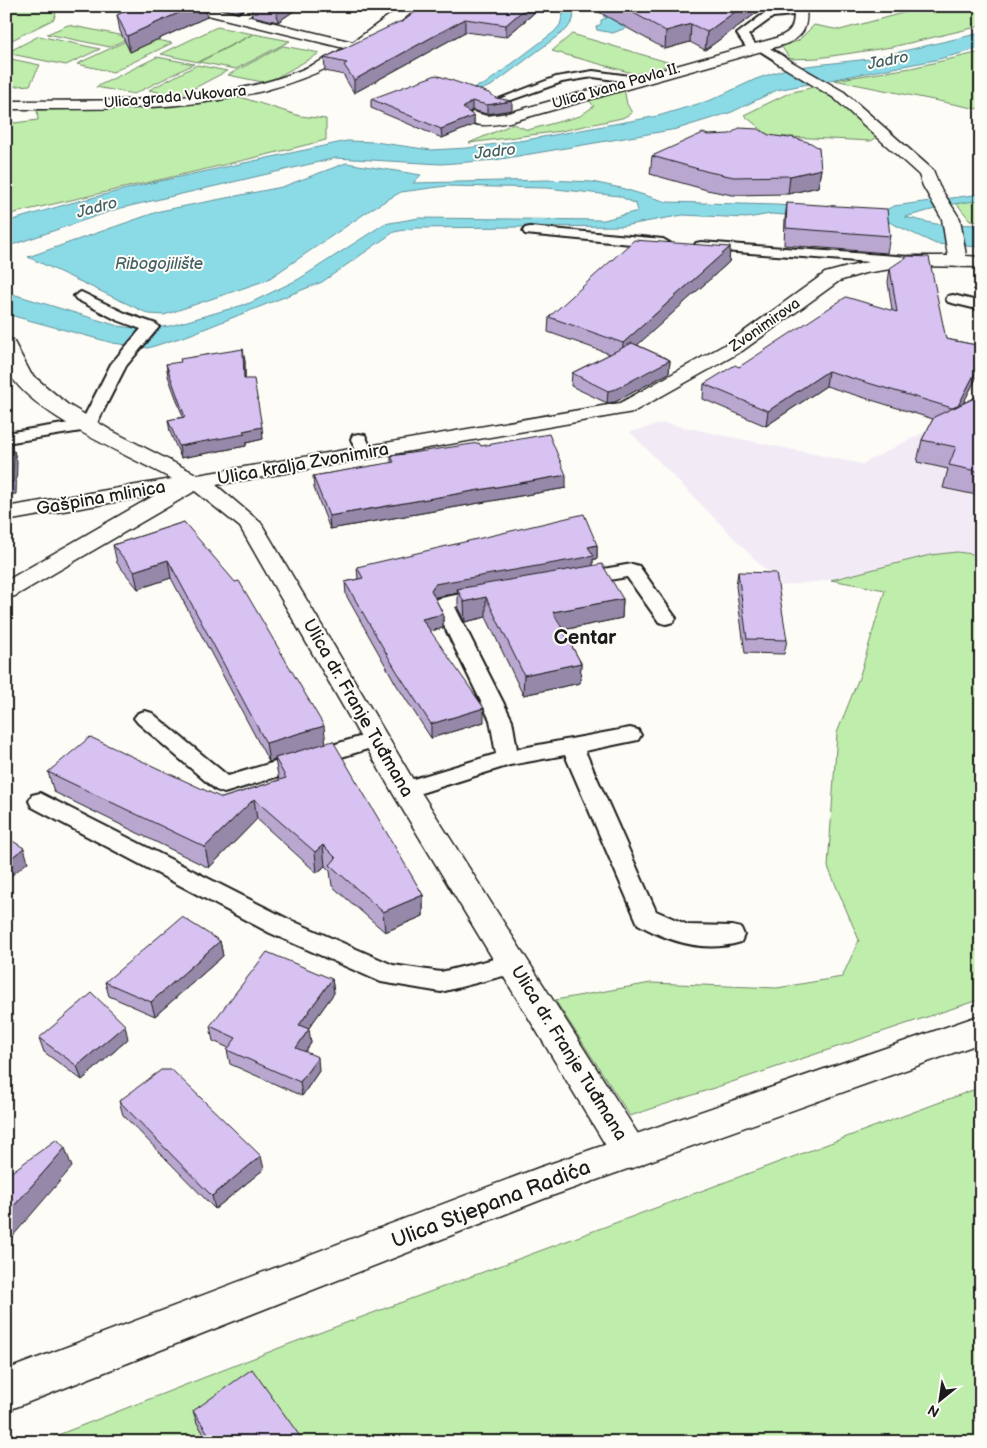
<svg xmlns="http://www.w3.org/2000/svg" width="987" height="1448" viewBox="0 0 987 1448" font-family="'Balsamiq Sans',sans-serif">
  <rect width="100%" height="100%" fill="#fdfcf7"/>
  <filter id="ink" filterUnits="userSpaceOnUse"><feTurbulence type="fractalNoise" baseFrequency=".02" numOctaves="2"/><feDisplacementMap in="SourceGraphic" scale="10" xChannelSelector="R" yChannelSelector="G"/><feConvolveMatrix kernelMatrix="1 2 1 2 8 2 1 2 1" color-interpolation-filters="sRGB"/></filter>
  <g filter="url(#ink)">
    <path fill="#f2ebf6" d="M981,403V555L957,552L831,580L781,586L630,432L664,423L862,464Z"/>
    <path fill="#bfedab" stroke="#6e8464" d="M6,6H54L47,10L56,12L54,19L6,43Z
      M928,6H981V26L892,47L818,58L790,59L781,46L798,41L814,25L840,30Z
      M68,25L130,37L110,47L47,34Z
      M217,27L253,34L198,62L161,54Z
      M254,34L290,41L236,69L199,62Z
      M572,34L674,64L636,74L552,51Z
      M39,36L100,49L66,65L6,53Z
      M137,36L172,43L113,72L77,64Z
      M283,46L320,53L267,83L228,75Z
      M981,52V107L978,109L834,80L911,68Z
      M157,57L194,64L134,94L96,87Z
      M6,58L40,65L30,85L6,87Z
      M197,65L227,71L183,94L173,95L149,90Z
      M818,86L879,136L871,141L769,136L744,115L789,93Z
      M624,89L627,104L632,113L622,118L561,131L469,143L513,124L528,130L580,116L594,106L588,100Z
      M240,97L300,116L326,119V140C220,167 113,190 6,215V118L10,117L14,123L38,120L37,110L200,104Z
      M981,198V221L970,220L956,203Z
      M957,552L981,555V999L630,1116L555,1000L651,983L777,988L842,977L859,940L828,867L837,733L860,675L885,590L831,580L930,555Z
      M981,1087V1442H40L292,1343Z"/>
    <path fill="#8bdbe7" stroke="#5f8f96" d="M565,6H575L573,20L567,29L491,86L460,97L466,90L485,84L554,32L560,25Z
      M605,14L628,27L613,33L597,30L596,27L601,24V20L607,18L603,16Z
      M981,33V48L935,60L777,90L732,112L677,129L495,160L441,164L336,158L117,209L6,247V222L71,203L151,183L347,141L375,142L431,150L467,148L526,140L658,116L711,100L756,79L789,68L869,59Z
      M346,163L421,175L413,183L548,180L592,182L621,188L667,202L776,205L881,212L894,206L981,194V200L954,204L905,217L936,224L981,225V247L936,244L889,222L771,214L747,218L683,215L623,226L415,228L394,232L322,282L189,335L148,348L113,343L6,314V292L118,326L142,329L170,326L250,303L299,279L384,224L419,218L604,220L638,211L636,204L619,196L547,188L446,186L401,192L373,208L267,280L164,315L149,314L28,257L160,211L282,187Z"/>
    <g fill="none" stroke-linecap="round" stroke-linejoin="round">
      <defs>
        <path id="service" d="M252,6H265L239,21L230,19Z
          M799,9L804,12L803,14L773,17L748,35L755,44H763L784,57V61H776L757,49L748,50L737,34L766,12Z
          M593,71L637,77L643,80L637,83L593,77L562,82L497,105L491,102L556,77Z
          M530,227L663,239L670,243L663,247L525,234L523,231L525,228Z
          M701,242L910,257L917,261L910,265L696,249L694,246L696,243Z
          M81,292L127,314L156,324L159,327L126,366L94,429L6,443V433L82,421L111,364L141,329L117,320L76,299L74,296Z
          M953,295L981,302V310L948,302L946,299L948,296Z
          M359,434L365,435L373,453L370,457H358L351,439L353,435Z
          M632,564L639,566L673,614L676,618L673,622L666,624L659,622L627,577L580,585L573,583L571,579L573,575L580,573Z
          M486,589L493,591L496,595L493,599L455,607L512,720L517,749L630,728L638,730L641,735L638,740L585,751L656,911L688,925L732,926L741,928L744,935L741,942C706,953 669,942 638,924L565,755L510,765L405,798L397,796L394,790L397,784L496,754L490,720L433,603L436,599Z
          M145,711L152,713L228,776L376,732L384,734L387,739L384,744L224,793L216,790L138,723L134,718L138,713Z
          M40,793L288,919L393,965L441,972L514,954L523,957L527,964L523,971L441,992L381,982L270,933L32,807L29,801L32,795Z"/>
        <path id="pedestrian" d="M780,55L844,92L846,95L844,98H834L775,62L773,59Z"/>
        <path id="minor" d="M182,6H205L353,42L402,6H417C407,19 389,29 376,39C268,117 133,108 6,109V101C118,99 246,110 344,48L183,9Z
          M794,6H806C808,28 804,37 783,45L510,122C497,124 475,130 465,117L473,112L487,116L508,113L773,39C794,32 794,27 794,6Z
          M839,91L844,92L933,170L939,186L960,219L966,256L981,257V267L910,266L865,273L839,281L742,351L633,412L216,485L261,523L415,783L643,1142L648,1153L643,1164L630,1169L617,1164L395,797L240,527L195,491L15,596L6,598V581L155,495L6,521V507L172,479C130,456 27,413 7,369C4,361 6,347 6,338L13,340L31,374L67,404L112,431L198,475L620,403L728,343L825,273L863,263L910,256H948L942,219L923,186L919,175L834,98L832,95L834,92Z"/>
        <path id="secondary" d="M981,1015V1043L546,1198L6,1411V1370L538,1168Z"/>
      </defs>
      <use href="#service" stroke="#1c1c1c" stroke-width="4"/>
      <use href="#pedestrian" stroke="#1c1c1c" stroke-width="3"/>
      <use href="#minor" stroke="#1c1c1c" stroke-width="3"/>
      <use href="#secondary" stroke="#1c1c1c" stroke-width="3"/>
      <use href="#service" fill="#fdfcf7" fill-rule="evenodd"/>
      <use href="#pedestrian" fill="#fdfcf7" fill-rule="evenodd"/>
      <use href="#minor" fill="#fdfcf7" fill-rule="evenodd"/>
      <use href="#secondary" fill="#fdfcf7" fill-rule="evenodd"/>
    </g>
    <path fill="#b9a7d0" stroke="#1c1c1c" d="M135,6H205L207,17L130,52L120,31L117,15Z
      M214,6H248L238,12Z
      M251,6H301L278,22L252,16Z
      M588,6H762V9L705,50L690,42L665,49Z
      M534,13L506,37L465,32L354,93L345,78L344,75L325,71L324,58L402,22Z
      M489,93L512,110L487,114L472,110L469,113L474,116V125L442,138L371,108V99Z
      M708,135L821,169L818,187L788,194L732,195L707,190L650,174L652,156Z
      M787,203L890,236L887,253L784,245L785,219Z
      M730,247L729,262L637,345L670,360L669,373L615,402L607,403L571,386L572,373L610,354L548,332L549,317Z
      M890,268L946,339L981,346V369L963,403L981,395V496L943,488L948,469L917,462L922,440L933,419L826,386L766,426L703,399L704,384L739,367L892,310L888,282Z
      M981,285V300L976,299L979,287Z
      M245,361V379L263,439L246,443V446L181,458L170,432L168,420L183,417L168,376L166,364Z
      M481,446L566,488L330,529L314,488L313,476L391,463V456Z
      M184,522L326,743L423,895V916L385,932L332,886L330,871L325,866L317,873L257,819L209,868L54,792L48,772L222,798L279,780L275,760L269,762L171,578L138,589L117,563L113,545Z
      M597,545V559H593V565L623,599L622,618L563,630L581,663L580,683L523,695L486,617L465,622L458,608V593L436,597L435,598L443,614V628L430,631L484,722L431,738L396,684L346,595L345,582L358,579L357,567Z
      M738,572L787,640L784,654L745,653L736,586Z
      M220,941L223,956L155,1016L109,996L105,982Z
      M332,979L334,993L308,1029L311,1043L305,1052L319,1071L302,1096L230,1064L227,1050L229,1048L213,1041L210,1026Z
      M39,1038L128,1039L82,1080L44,1052Z
      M119,1101L264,1169L215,1209L123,1115Z
      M193,1411L304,1442H209L197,1423Z"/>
    <path fill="#9688a9" stroke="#1c1c1c" d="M194,6H205L207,17L130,52L127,36Z
      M237,6H248L238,12Z
      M301,6L278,22L276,7Z
      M528,6H534V13L506,37V25Z
      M743,6H762V9L705,50L707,32Z
      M465,19V32L354,93V80Z
      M691,24L690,42L665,49L666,31Z
      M472,101V110L463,117V108Z
      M512,101V110L487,114V105Z
      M474,116V125L442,138L441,129Z
      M821,169L818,187L788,194L790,176Z
      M730,247L729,262L622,359L623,343Z
      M243,349L245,361V391L244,379Z
      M670,360L669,373L615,402L607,403L608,391Z
      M981,361V369L952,425L956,409Z
      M828,371L826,386L766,426L768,411Z
      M262,427L263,439L246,443V446L181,458L179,446L243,431Z
      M14,451L17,462L16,494L6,495V483Z
      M566,475V488L330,529L329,516Z
      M597,545V559H593V569L457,589L458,593L436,597L431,604V590L435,584Z
      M168,560L171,578L138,589L134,571Z
      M486,597V617L465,622L464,602Z
      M623,599L622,618L553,632V612Z
      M443,614V628L422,633V619Z
      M581,663L580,683L523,695L524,675Z
      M484,708V722L431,738V724Z
      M324,726L326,745L275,758V760L269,762L266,743Z
      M254,799L257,819L209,868L205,847Z
      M323,845L325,866L317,873L315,852Z
      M24,848L28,862L6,880V862Z
      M423,895V916L385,932L383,912Z
      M220,941L223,956L155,1016L151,1002Z
      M332,979L334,993L301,1039L299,1025Z
      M125,1025L128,1039L82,1080L77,1066Z
      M309,1029L311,1043L298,1062L296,1048Z
      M318,1057L319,1071L302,1096L300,1082Z
      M65,1148L72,1167L6,1244V1215Z
      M261,1156L264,1169L215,1209L212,1196Z"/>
    <path fill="#d7c2f2" stroke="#1c1c1c" d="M135,6H194L127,36L117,15Z
      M424,6H528L506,25L465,19L354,80L344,65L347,63L324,58L399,22H402Z
      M621,6H743L707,32L691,24L666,31Z
      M436,75L489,93L496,98L512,101L487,105L472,101L463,108L474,116L441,129L371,99Z
      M739,128L758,129L769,135L789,138L791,137L811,143L819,148L821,169L790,176L734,177L709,172L652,156L703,133L708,135L730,134Z
      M787,203L887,209L890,236L786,228Z
      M634,240L730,247L623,343L549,317Z
      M908,256L929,257L946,339L981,346V361L958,406L952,408L828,371L768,411L704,384L735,365L739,367L846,297L897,312L890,268Z
      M632,343L670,360L616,389L608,391L572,373Z
      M243,349L244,379H254L262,427L243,431L245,434L179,446L168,420L185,417L166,364L181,362L180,359Z
      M981,395V472L949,465L956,447L922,440L934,417Z
      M549,434L566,475L329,516L313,476L394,462L391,456L479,443L481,446Z
      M14,451L13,482L6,483V452Z
      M584,514L597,545L588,547L594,556L435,584L431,590L443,614L422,619L484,708L431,724L396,670L345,582L363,578L357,567Z
      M184,522L235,582L239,581L324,726L266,743L168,560L134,571L113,545Z
      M602,564L623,599L553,612L581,663L524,675L486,597L464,602L457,589Z
      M738,572L776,573L787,640L747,639Z
      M90,737L222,798L286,778L275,758L333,741L423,895L383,912L330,865L336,858L323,845L315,852L254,799L205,847L48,772Z
      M6,837L24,848L6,862Z
      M182,917L220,941L151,1002L105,982Z
      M267,952L332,979L299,1025L309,1029L296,1048L318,1057L300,1082L227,1050L236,1038L210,1026Z
      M92,993L125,1025L77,1066L39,1038Z
      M161,1070H172L261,1156L212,1196L119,1101Z
      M57,1139L65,1148L6,1215V1176Z
      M252,1369L304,1442H214L193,1411Z"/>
  </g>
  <g text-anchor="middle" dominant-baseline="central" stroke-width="4" stroke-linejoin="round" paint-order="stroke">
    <g font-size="15" fill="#1c1c1c" stroke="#fdfcf7">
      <text transform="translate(616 86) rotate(-16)">Ulica Ivana Pavla II.</text>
      <text transform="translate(175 97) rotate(-5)">Ulica grada Vukovara</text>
      <text transform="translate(765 325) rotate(-35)">Zvonimirova</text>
    </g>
    <g font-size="16" font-style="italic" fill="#435f63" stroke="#fdfcf7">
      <text transform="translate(888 61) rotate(-11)">Jadro</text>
      <text transform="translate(495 152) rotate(-6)">Jadro</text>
      <text transform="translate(97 208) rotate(-15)">Jadro</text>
      <text x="159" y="264">Ribogojilište</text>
    </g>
    <g font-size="18" fill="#1c1c1c" stroke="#fdfcf7">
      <text transform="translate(303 464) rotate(-10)">Ulica kralja Zvonimira</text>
      <text transform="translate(101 498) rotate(-10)">Gašpina mlinica</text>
      <text transform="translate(358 708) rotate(60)">Ulica dr. Franje Tuđmana</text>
      <text transform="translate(569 1053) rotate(58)">Ulica dr. Franje Tuđmana</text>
    </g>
    <g font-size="20" font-weight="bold" fill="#1c1c1c" stroke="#fdfcf7">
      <text x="585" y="638">Centar</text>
    </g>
    <g font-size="21" fill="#1c1c1c" stroke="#fdfcf7">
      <text transform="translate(491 1204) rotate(-21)">Ulica Stjepana Radića</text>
    </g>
  </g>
  <rect width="987" height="1448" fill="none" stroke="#fdfcf7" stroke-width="25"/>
  <rect x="12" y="12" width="962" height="1423" fill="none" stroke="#1c1c1c" stroke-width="2" filter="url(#ink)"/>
  <g transform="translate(940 1400) rotate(210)" stroke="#fdfcf7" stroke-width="4" paint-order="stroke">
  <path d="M0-4L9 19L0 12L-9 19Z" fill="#1c1c1c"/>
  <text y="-8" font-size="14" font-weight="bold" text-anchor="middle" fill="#1c1c1c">N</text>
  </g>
</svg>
